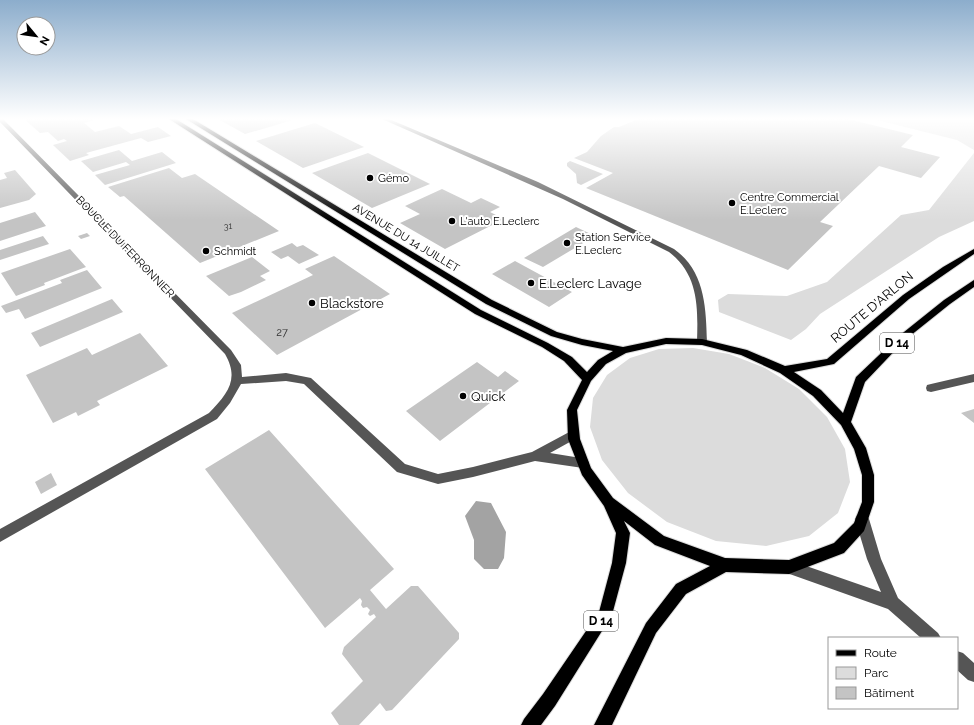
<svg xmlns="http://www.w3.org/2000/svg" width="974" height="725" viewBox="0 0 974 725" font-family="Raleway,sans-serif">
  <rect width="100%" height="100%" fill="#fff"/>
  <path fill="#dcdcdc" d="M873,119L974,120V150L957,140Z
    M974,153V221L939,237L820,314L806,329L791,340L719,312L718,300L728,294L787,296L827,282L901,215L929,210Z
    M693,348L729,354L765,368L799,389L827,417L845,449L850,482L838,513L809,536L766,546L716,541L667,522L628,493L602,460L590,427L593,398L607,375L630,358L659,349Z"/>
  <path fill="#a3a3a3" d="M476,501L491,503L506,532L504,558L498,569H484L474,559V540L465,516Z"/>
  <path fill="#c4c4c4" d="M24,119H93L95,120L84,123L95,132L119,126L131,134L158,127L171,136L148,142L141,138L86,153L89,155L70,161L53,145L67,141L64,139L58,141L48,132L40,133Z
    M218,119H291L293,120L245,134Z
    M638,119H848L913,135L901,147L940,157L921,178L879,166L820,222L833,226L788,270L586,188L613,173L574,158L587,152L601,136L614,127H619Z
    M315,123L364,147L303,168L256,141Z
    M119,150L132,161L162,152L176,163L105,185L95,175L130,165L126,162L93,172L81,161Z
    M368,153L430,184L372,208L312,173Z
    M570,161L603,174L581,185L577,183L576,174L567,166V163Z
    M169,168L182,178L195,174L279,231L200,263L124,196L120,197L108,187Z
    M15,170L36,194L29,200L0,208V180L7,178L4,173Z
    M442,189L471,203L481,198L500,207L490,212L504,219L445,249L400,223L420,214L405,206Z
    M35,212L46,226L0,241V223Z
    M576,227L595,236L543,267L524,258Z
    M87,233L90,236L81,239L78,236Z
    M43,236L49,244L0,260V250Z
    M292,243L297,247L303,245L319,255L299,264L288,256L281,259L271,252Z
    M70,249L86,267L44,283L45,285L16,296L1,273Z
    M334,256L390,294L277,355L232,313L313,275L305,269Z
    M252,257L270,271L260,276L266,280L241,292L229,296L206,276Z
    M515,261L572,292L549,307L492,274Z
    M87,270L102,288L25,319L19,309L6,313L1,306L62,283L60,280Z
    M112,299L123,312L40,347L31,333Z
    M140,333L168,366L97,401L100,405L78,416L76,412L53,423L26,375L87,348L92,355Z
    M477,362L498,377L505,371L519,381L440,441L406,411Z
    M974,409V423L961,413Z
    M269,430L394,569L370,590L386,609L411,586H418L459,633V639L392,710L386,711L380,703L359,725H339L331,713L363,681L342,654L344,647L376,617L374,614L370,616L368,614L370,610L367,607L363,608L361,605L362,601L360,598L325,628L205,469Z
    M51,473L57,485L41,494L35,482Z"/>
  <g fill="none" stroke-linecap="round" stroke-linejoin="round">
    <defs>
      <path id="major" d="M169,119H176L481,310L548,343L572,357L587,372L598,360L613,351L582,345L551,336L486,304L186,119H193L492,300L557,332L582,339L623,347L666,338L702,339L747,350L785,366L827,359L903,295L943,267L974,249V254L909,299L834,364L794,372L821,390L843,413L856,377L899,336L944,300L974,280V287L950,304L905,340L865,382L851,422L866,448L874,475V502L864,531L844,553L789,574L726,572L686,594L656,633L612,725H594L646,623L676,584L710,566L655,545L624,521L630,533L626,563L612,615L555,706L541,725H521L524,719L543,694L599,612L612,563L616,533L604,506L582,475L568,439L567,410L582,380L564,361L542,347L475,314ZM666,344L702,345L741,355L780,373L813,396L841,425L854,449L862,475V502L854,523L834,543L789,560L725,558L664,536L613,498L591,468L580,439L577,410L591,381L606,364L626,353Z"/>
    </defs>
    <use href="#major" stroke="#dbdbdb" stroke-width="2"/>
    <path fill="#555" fill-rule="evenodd" d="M0,119H3L231,350L241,365L242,377L286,373L311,378L405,464L438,474L473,467L532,452L573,430L577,432L579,435L577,438L550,453L587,459L589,463L587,467L583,468L535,461L473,477L438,484L397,472L304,384L286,381L241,384L230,403L217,419L0,542V529L209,413C227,394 240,380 225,354L0,122Z
      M382,119H389L538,182L674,249C705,271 706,307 707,342L705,344L702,345L697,342C698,308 699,275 669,252L563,199Z
      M974,374V382L931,392L927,391L926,388L927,385L931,384Z
      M862,513L867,515L869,519L881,559L898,598L938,633L941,638H921L888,609L784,572L782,567L784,562L789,560L881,592L867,559L855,519L857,515Z
      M957,651L963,653L974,663V682L968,680L957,670Z"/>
    <use href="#major" fill="#000" fill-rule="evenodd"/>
  </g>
  <linearGradient id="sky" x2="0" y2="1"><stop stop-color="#8cadcc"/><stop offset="0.54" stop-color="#fff"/><stop offset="1" stop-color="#fff" stop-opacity="0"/></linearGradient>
  <rect width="974" height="220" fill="url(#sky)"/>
  <g fill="#000" stroke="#fff" stroke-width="1.5">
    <circle cx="370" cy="178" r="4"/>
    <circle cx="732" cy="203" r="4"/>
    <circle cx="452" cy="221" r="4"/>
    <circle cx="567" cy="243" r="4"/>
    <circle cx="206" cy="251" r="4"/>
    <circle cx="531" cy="283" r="4"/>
    <circle cx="312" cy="303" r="4"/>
    <circle cx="463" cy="396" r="4"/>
  </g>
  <g text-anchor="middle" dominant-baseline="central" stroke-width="4" stroke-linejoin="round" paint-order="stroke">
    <g font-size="9" fill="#313131">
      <text x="228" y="226">31</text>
    </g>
    <g font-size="11" fill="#000" stroke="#fff" text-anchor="start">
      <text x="378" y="178">Gémo</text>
      <text x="740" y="197">Centre Commercial<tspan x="740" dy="13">E.Leclerc</tspan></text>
      <text x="460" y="221">L'auto E.Leclerc</text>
      <text x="575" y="237">Station Service<tspan x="575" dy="13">E.Leclerc</tspan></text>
      <text x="214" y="251">Schmidt</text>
    </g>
    <g font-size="11" fill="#000" stroke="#fff">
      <text transform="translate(406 238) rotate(31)">AVENUE DU 14 JUILLET</text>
      <text transform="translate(125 247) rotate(46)">BOUCLE DU FERRONNIER</text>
    </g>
    <g font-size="11" fill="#313131">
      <text x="282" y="332">27</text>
    </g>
    <g fill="#fff" stroke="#4c4c4c" stroke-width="1">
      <rect x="880" y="333" width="34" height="20" rx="3"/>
      <rect x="584" y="611" width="34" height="20" rx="3"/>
    </g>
    <g font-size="12" font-weight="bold" fill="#000">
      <text x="897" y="343">D 14</text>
      <text x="601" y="621">D 14</text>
    </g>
    <g font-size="13" fill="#000" stroke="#fff" text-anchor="start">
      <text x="539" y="283">E.Leclerc Lavage</text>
      <text x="320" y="303">Blackstore</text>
      <text x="471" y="396">Quick</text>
    </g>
    <g font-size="13" fill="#000" stroke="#fff">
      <text transform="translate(872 307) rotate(-40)">ROUTE D'ARLON</text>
    </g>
  </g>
  <rect x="828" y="637" width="130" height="72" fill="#ffffff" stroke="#999999"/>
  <rect x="836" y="650" width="20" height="6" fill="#000000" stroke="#999999"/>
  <text x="864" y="657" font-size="12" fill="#000000">Route</text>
  <rect x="836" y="667" width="20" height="12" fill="#dcdcdc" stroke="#999999"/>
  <text x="864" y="677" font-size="12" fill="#000000">Parc</text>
  <rect x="836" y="687" width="20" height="12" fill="#c4c4c4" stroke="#999999"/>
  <text x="864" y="697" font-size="12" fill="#000000">Bâtiment</text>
  <g transform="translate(36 36) rotate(119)"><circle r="19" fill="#ffffff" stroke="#999999"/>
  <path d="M0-3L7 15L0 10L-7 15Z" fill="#000000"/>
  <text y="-6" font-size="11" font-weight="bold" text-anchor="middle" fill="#000000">N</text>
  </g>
</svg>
